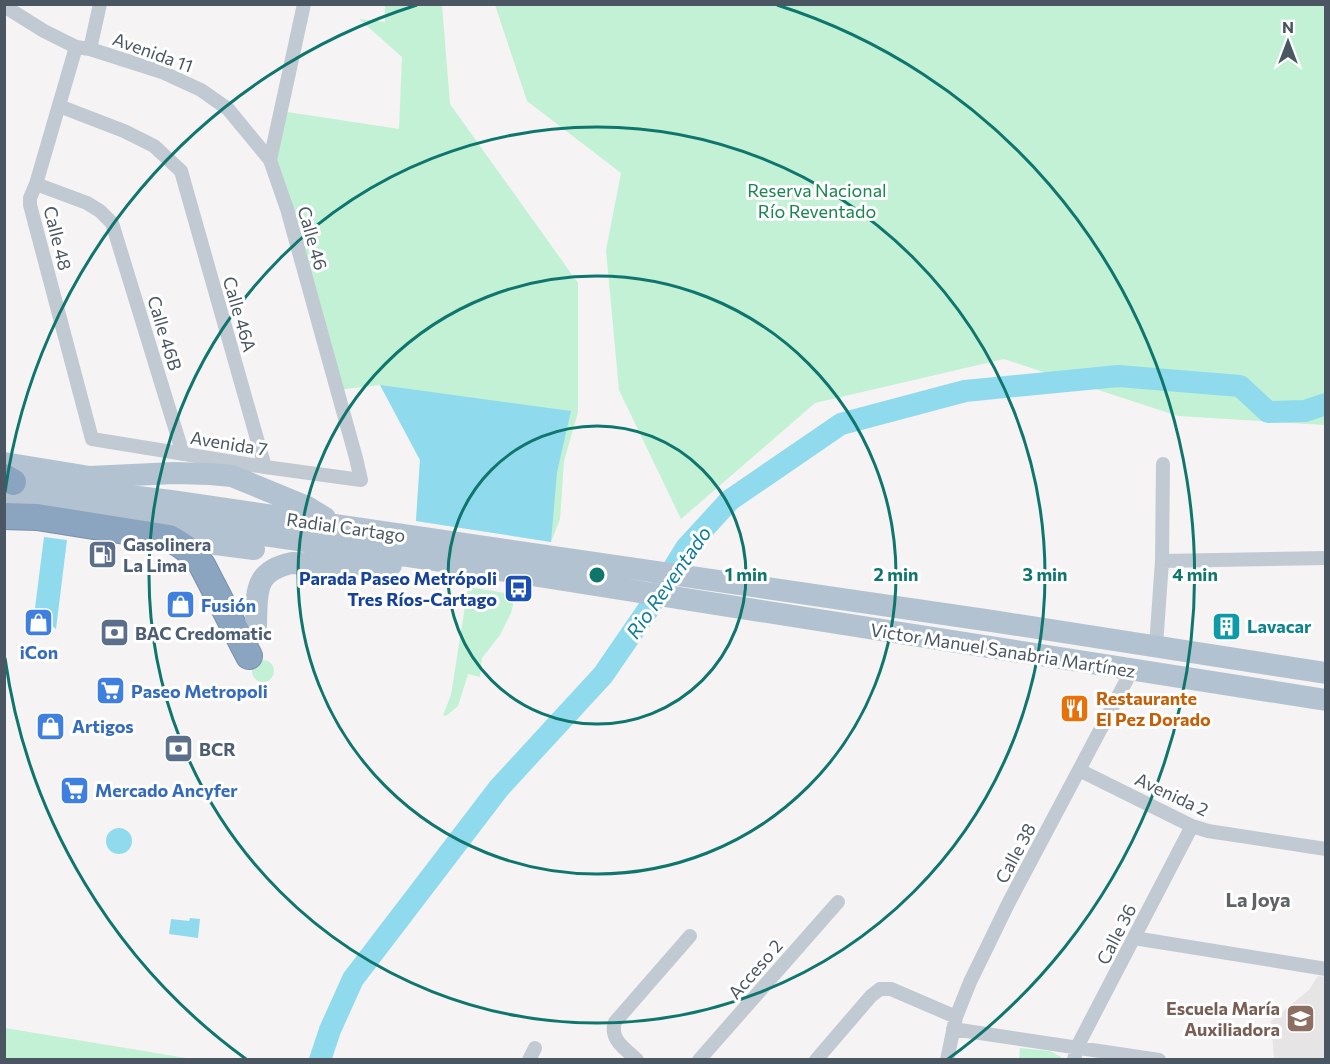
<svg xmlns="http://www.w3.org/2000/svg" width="1330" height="1064" viewBox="0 0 1330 1064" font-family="Commissioner,sans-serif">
  <rect width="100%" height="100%" fill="#f5f3f3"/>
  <path fill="#e6e4e5" d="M1318,976L1325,977V1059H1274L1271,1021L1309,990Z"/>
  <path fill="#c3f1d5" d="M385,5H442L450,104L578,283V412L564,461L560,519L551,542L416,521L420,460L380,385L337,390L270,160L281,111L399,129L402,57L359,19L385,22Z
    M495,5H1325V425L1178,416L1004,359L815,403L681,519L619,390L606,250L621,173L527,101Z
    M468,587L512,594L513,605L511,613L500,635L482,658L480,677L468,674L458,706L446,716L443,715L451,695Z
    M252 671a11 11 0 1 1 22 0a11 11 0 1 1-22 0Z
    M5,1028L192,1059H5Z
    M1020,1048L1050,1051L1061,1057V1059H1019Z"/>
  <path fill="#90daee" d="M380,385L571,411L557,472L551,542L416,521L420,460Z
    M44,537L67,540L56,629L50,624L34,616Z
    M106 841a13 13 0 1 1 26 0a13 13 0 1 1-26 0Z
    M190,918L200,919L198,938L169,934L171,919L189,921Z"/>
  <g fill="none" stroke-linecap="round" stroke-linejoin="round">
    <path stroke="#90daee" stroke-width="22" d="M320,1060L330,1030L353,979L499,788L603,675L647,611L686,548L730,500L841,424L965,391L1118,376L1240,386L1268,412L1305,411L1326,404"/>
    <defs>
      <path id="highway" d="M4,477L13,482
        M4,516L37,517L169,538C182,545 194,553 202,565L249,656"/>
    </defs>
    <use href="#highway" stroke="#7690ad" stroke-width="28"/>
    <path stroke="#c1cad2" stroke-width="14" d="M4,6L44,31L76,47L90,49L162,72L201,90L228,109L270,160
      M76,47L36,184L30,198V205L92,439L265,467L361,480L356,458L287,209L270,160L304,4
      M90,49L100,4
      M59,106L124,131L154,146L181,171L265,467
      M36,184L87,203L100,211L112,223L183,454
      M1162,561L1326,558
      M1156,646L1162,561L1163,464
      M1079,770L1192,826L1208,831L1326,849
      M1134,938L1326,969
      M953,1029L1159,1060
      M529,1060L535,1048
      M637,1060C626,1049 609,1040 615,1022L690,936
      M699,1060L838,902
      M816,1060L871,996L880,989H891L956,1017
      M947,1060L956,1017L970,982L1009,902L1132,670
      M1074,1060L1077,1047L1192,826"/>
    <path stroke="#b3c2d1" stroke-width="22" d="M4,463L90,477L174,473L210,474L232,476L307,507L325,518
      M4,481L171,501L992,621L1326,673
      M4,499L38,502L456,563L1326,700
      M169,538L254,549
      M256,626C257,593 253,571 292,563L391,565"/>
    <use href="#highway" stroke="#8ba5c1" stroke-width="26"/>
  </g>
  <g fill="none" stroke="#0f766e" stroke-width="3">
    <circle cx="597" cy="575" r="149"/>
    <circle cx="597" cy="575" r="299"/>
    <circle cx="597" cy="575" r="448"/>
    <path d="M246 1059A598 598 0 0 1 5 658M5 492A598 598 0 0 1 417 5M777 5A598 598 0 0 1 948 1059"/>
  </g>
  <defs>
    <symbol id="fuel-square" viewBox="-11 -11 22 22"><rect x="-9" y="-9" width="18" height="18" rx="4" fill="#5c6f8a" stroke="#fff"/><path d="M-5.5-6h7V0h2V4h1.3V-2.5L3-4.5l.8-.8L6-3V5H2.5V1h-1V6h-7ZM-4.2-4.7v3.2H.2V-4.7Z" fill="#fff"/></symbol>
    <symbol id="bus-square" viewBox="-11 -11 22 22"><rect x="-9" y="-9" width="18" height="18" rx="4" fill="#1a4fb4" stroke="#fff"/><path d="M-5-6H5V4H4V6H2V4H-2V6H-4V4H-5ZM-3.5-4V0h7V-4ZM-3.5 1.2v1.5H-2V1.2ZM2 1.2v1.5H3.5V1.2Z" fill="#fff"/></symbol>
    <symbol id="shop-square" viewBox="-11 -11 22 22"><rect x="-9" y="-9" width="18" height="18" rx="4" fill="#3f7fe0" stroke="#fff"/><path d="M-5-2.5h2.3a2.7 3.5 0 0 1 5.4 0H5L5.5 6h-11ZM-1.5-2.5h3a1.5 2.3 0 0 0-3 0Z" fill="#fff"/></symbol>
    <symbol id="building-square" viewBox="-11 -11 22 22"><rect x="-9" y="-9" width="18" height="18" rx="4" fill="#0f9aa8" stroke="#fff"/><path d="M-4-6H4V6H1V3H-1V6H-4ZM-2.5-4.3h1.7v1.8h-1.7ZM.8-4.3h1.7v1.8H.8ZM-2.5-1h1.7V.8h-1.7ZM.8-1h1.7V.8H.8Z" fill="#fff"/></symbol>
    <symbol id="bank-square" viewBox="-11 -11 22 22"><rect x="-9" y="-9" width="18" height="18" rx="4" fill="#5c6f8a" stroke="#fff"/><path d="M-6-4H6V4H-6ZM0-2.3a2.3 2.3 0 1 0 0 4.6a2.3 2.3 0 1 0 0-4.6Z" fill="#fff"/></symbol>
    <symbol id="supermarket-square" viewBox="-11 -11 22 22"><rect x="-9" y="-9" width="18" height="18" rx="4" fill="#3f7fe0" stroke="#fff"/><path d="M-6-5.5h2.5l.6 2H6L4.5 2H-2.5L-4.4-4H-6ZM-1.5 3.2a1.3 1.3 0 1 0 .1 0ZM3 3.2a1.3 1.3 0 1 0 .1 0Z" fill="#fff"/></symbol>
    <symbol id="restaurant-square" viewBox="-11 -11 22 22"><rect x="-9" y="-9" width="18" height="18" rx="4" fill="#e8710a" stroke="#fff"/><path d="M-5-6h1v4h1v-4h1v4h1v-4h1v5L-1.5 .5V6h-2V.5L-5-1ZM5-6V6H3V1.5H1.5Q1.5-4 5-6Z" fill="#fff"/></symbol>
    <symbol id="school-square" viewBox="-11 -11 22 22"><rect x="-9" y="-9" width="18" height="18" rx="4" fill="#8d6e63" stroke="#fff"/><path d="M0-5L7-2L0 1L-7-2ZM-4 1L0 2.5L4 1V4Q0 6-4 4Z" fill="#fff"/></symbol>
  </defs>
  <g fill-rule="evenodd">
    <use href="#fuel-square" x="86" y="538" width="33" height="33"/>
    <use href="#bus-square" x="502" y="572" width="33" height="33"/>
    <use href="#shop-square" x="164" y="588" width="33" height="33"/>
    <use href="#shop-square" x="22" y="606" width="33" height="33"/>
    <use href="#building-square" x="1210" y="610" width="33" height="33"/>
    <use href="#bank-square" x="98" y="616" width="33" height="33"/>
    <use href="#supermarket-square" x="94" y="674" width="33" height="33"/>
    <use href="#restaurant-square" x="1058" y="692" width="33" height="33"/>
    <use href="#shop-square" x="34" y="710" width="33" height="33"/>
    <use href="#bank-square" x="162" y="732" width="33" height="33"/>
    <use href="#supermarket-square" x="58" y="774" width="33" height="33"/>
    <use href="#school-square" x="1284" y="1002" width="33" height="33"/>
  </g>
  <g text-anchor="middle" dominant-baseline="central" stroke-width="6" stroke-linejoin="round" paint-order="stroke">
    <g font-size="18" fill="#4a5661" stroke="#fff">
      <text transform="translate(153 52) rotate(20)">Avenida 11</text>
      <text transform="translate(58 238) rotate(76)">Calle 48</text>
      <text transform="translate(313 238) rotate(74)">Calle 46</text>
      <text transform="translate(240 314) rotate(74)">Calle 46A</text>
      <text transform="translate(165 333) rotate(73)">Calle 46B</text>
      <text transform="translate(229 443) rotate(9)">Avenida 7</text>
      <text transform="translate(346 527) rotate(8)">Radial Cartago</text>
      <text transform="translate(1003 650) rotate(9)">Victor Manuel Sanabria Martínez</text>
      <text transform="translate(1172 794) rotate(25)">Avenida 2</text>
      <text transform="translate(1015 853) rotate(-62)">Calle 38</text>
      <text transform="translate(1116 934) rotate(-63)">Calle 36</text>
      <text transform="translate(755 969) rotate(-49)">Acceso 2</text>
    </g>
    <g font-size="18" fill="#17864f" stroke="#fff">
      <text x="817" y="190">Reserva Nacional<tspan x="817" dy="21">Río Reventado</tspan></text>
    </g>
    <g font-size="18" font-weight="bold" fill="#4e5e75" stroke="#fff" text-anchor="start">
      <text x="123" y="544">Gasolinera<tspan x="123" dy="21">La Lima</tspan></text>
      <text x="135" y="633">BAC Credomatic</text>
      <text x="199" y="749">BCR</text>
    </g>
    <g font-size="18" font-weight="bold" fill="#164399" stroke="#fff" text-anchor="end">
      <text x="497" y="578">Parada Paseo Metrópoli<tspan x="497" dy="21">Tres Ríos-Cartago</tspan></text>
    </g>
    <g font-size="18" font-weight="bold" fill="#366cbe" stroke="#fff" text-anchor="start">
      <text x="201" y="605">Fusión</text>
      <text x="39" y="652" text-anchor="middle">iCon</text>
      <text x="131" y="691">Paseo Metropoli</text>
      <text x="72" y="726">Artigos</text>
      <text x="95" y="790">Mercado Ancyfer</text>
    </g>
    <g font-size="18" font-weight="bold" fill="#0d838f" stroke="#fff" text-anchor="start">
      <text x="1247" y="626">Lavacar</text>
    </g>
    <g font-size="18" font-weight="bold" fill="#c56008" stroke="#fff" text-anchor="start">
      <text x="1096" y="698">Restaurante<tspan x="1096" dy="21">El Pez Dorado</tspan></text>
    </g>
    <g font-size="18" font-weight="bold" fill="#785e54" stroke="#fff" text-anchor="end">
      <text x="1280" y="1008">Escuela María<tspan x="1280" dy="21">Auxiliadora</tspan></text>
    </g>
    <g font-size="20" font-style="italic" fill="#0c7c9b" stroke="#fff">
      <text transform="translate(668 582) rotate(-55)">Rio Reventado</text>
    </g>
    <g font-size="20" font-weight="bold" fill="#5f6368" stroke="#fff">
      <text x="1258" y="899">La Joya</text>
    </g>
  </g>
  <circle cx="597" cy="575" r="9" fill="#0f766e" stroke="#fff" stroke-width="3"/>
  <g font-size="18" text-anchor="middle" font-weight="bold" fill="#0f766e" stroke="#fff" stroke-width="6" stroke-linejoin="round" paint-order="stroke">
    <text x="746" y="581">1 min</text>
    <text x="896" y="581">2 min</text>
    <text x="1045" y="581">3 min</text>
    <text x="1195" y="581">4 min</text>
  </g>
  <rect width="1330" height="1064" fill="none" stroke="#4a5661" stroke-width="12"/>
  <g transform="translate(1288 42)" stroke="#ffffff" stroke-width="4.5" paint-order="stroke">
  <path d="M0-4.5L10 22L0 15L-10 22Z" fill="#4a5661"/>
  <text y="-9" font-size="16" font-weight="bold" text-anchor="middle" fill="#4a5661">N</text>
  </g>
</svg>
